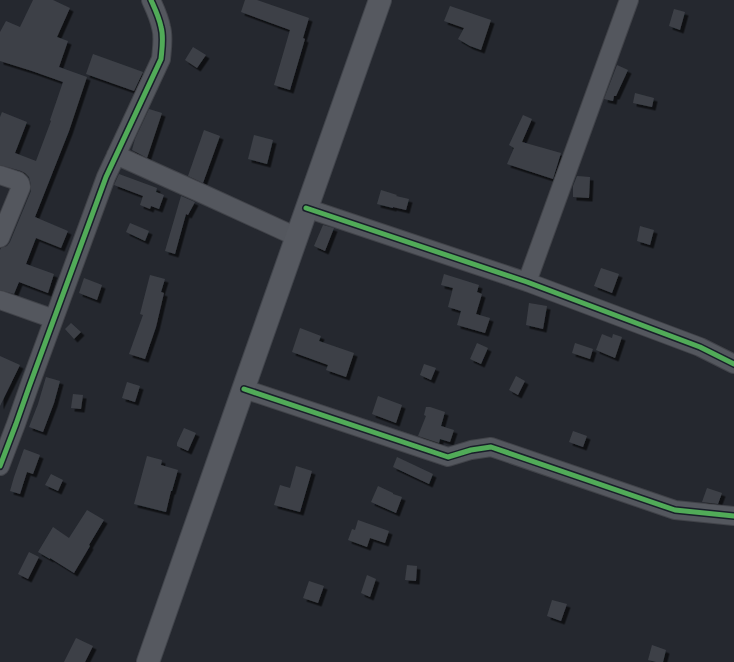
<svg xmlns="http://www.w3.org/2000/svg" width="734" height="662" viewBox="0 0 734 662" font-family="'Roboto Condensed',sans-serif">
  <defs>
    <filter id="shadow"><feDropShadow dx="3.5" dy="3.5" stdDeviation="0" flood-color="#0009"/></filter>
  </defs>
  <rect width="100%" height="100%" fill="#25282f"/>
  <path fill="#3d4047" filter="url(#shadow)" d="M33,0H53L70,8L57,37L68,41L59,67L87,77L69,131L35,217L68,231L61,248L36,238L26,264L54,274L48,293L19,282L14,294L0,290V250L1,248L7,246L10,242L31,191V185L29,177L25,173L21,171L0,165V117L2,112L27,122L15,153L36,161L51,121L50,120L63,82L32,71L0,61V32L6,21L20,27Z
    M245,0H257L309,18L303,38L305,39L290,90L274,85L290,30L241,12Z
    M450,6L491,20L481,50L470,46L458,39L464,28L444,21Z
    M674,9L685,12L680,30L669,26Z
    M193,47L206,55L197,68L185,60Z
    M93,54L143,72L134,91L86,74Z
    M617,65L628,70L616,96H614L613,101L604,99Z
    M635,93L654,98L652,107L633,103Z
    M149,109L162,113L147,158L132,150L135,139Z
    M523,115L532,119L522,142L561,153L553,179L507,164L514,148L509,145Z
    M204,130L220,136L203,183L188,176Z
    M254,135L273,140L267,164L248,159Z
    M119,174L157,188L156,192L164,195L159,209L151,206L150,209L140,205L143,196L114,185Z
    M577,176L590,177L589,198L573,197V186Z
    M381,190L397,195L396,196L409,199L406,210L393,207V208L377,204Z
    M181,196L195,202L188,215L186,214L175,254L165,251Z
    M130,223L149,231L145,241L126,232Z
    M323,225L334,228L325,251L314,246Z
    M640,226L654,230L650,245L637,241Z
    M601,268L619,274L612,293L594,286Z
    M444,274L479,285L477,292L482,294L476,314L490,318L485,333L457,325L461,311L448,307L453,288L441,285Z
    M150,275L165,279L161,292L164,293L156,327L145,359L129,354L143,315L140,314Z
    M84,278L102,285L97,300L79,293Z
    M529,303L547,306L543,329L526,325Z
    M71,323L81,332L74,339L65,329Z
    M300,328L321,336L319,341L354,353L346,377L326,370L328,365L292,352Z
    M602,334L612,338L613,334L622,337L615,358L596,350Z
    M477,343L488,348L481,364L470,359Z
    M575,343L593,349L590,359L572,353Z
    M0,356L20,365L0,406Z
    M424,364L436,368L431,380L420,375Z
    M516,376L525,381L518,395L509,390Z
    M46,377L60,381L54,403L43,432L29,427L38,404Z
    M127,382L140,386L135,402L122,398Z
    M73,394L83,395L81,409L71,408Z
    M378,396L402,405L396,423L372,414Z
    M426,407H430L445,412L441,426L454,430L450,442L440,439L439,443L418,436L426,416L424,415Z
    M184,428L196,433L188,451L177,446V443Z
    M573,431L587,436L583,447L569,442Z
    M24,449L40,455L33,474L27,472L20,494L10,491L14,477Z
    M147,456L162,460L161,465L178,470L172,491H171L166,512L134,504Z
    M397,457L433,474L429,484L393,467Z
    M296,466L312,471L300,512L274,505L280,485L290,488Z
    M51,474L63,480L58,491L45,485Z
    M378,486L393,493V494L402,497L396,513L371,502Z
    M707,488L722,493L718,504L702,502Z
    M87,510L104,520L89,545L90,546L74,573L50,558V559L38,552L53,527L69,538Z
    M358,520L389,531L385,543L370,538L367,547L348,540L352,529L355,530Z
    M29,552L39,557L28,579L18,574Z
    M407,565L417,566L416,581L405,580Z
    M367,575L376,579L370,597L361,593Z
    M309,581L324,586L318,603L303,598Z
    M552,600L567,604L561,621L547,616Z
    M76,638L93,646L85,662H64Z
    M652,645L666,650L663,662H656L648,660Z"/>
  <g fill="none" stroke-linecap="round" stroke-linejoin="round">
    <defs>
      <path id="minor" d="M116,155L203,194L297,237
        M0,175L18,181L20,183L21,187L0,238
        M306,208L527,282L700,347L734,364
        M527,282L629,0
        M0,300L54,319
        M244,389L448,457L471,450L491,447L675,510L734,516
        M0,466L16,424L29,387L106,177L161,59C162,48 164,37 161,27C159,17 155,9 151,0"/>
      <path id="major" d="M148,662C225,441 302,221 380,0"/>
    </defs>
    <use href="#minor" stroke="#414349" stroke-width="20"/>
    <use href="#major" stroke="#42454c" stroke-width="24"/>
    <use href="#minor" stroke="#54575e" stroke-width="18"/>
    <use href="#major" stroke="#565960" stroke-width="22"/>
    <defs>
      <path id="cycleway" d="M306,208L527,282L700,347L734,364
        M244,389L448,457L471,450L491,447L675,510L734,516
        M0,466L16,424L29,387L106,177L161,59C162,48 164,37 161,27C159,17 155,9 151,0"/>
    </defs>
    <use href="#cycleway" stroke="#191f2a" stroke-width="8"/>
    <use href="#cycleway" stroke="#51ab58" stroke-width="5"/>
  </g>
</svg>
